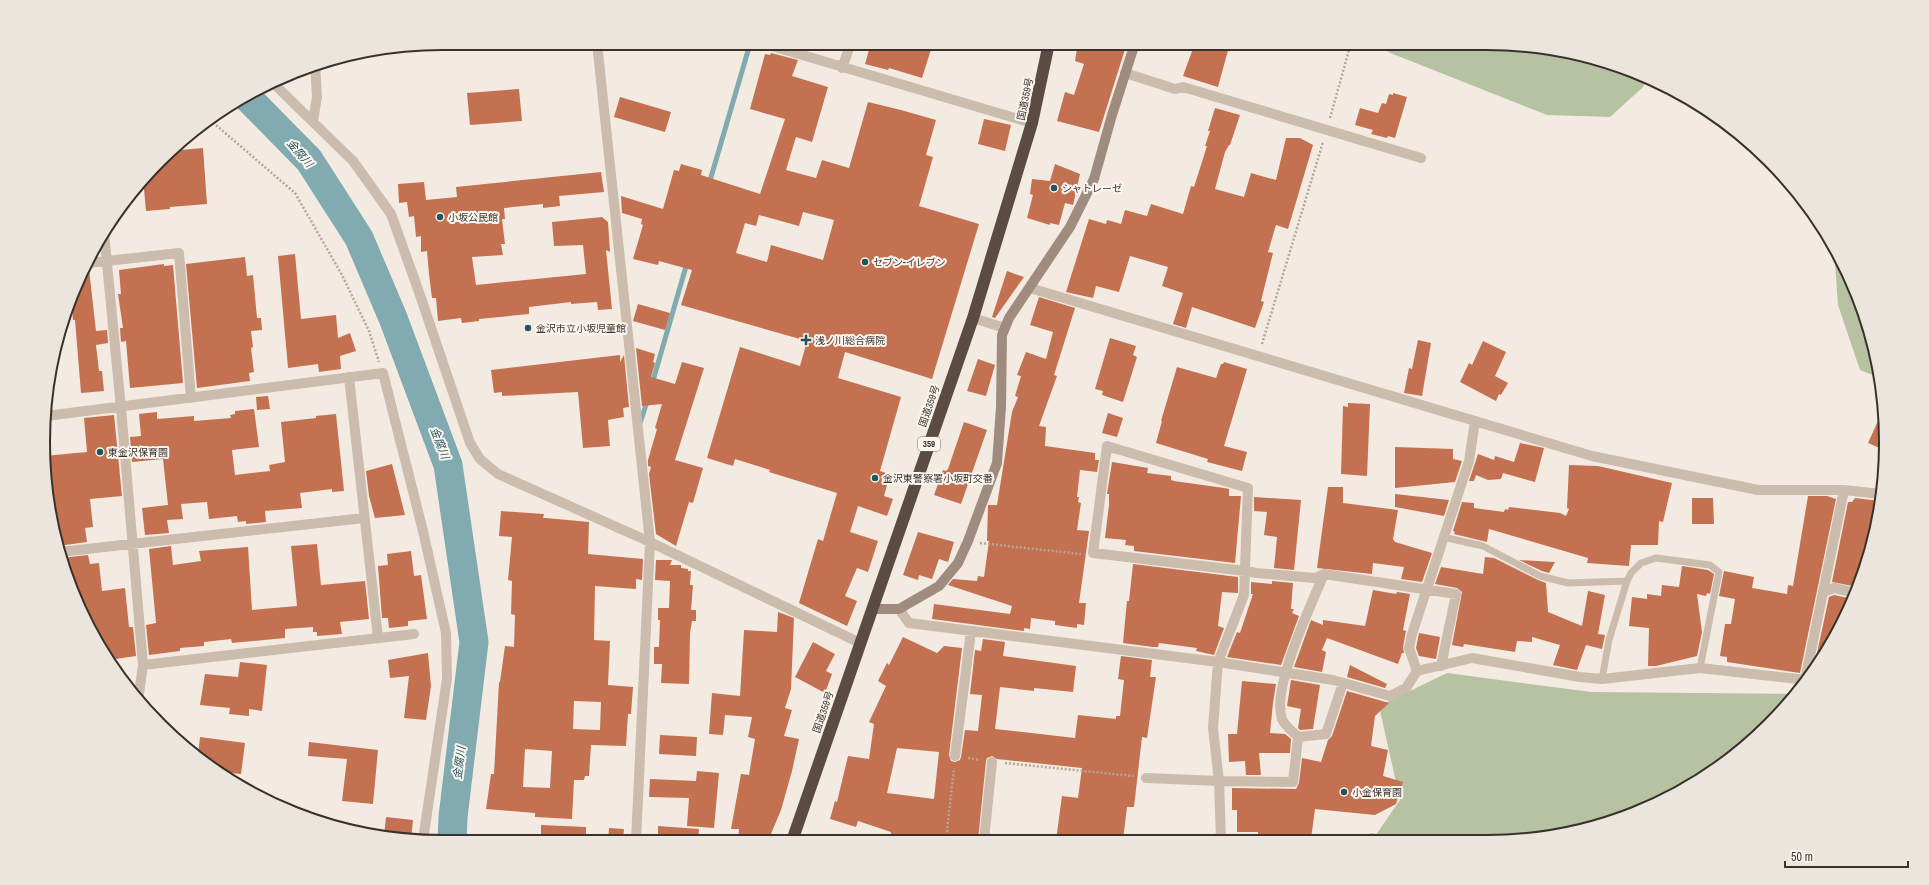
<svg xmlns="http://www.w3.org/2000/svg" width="1929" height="885" viewBox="0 0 1929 885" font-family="'Archivo Narrow','Noto Sans JP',sans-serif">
  <rect width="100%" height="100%" fill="#f3ebe1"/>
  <path fill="#b6c2a1" d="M1370,43H1487L1564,51L1639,73L1647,78L1643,87L1610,117L1547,115L1393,54Z
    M1834,249L1856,289L1878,364L1880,378L1860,370L1838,305Z
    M1447,673L1591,692L1795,694L1730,759L1640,811L1539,839H1373L1400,800L1379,706Z"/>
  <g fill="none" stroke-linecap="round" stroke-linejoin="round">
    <path stroke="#81abb0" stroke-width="5" d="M709,184L750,44
      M652,384L687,263
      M640,423L648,399"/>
    <path stroke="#81abb0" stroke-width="29" d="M245,95L309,160L359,238L393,318L448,465L474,642L453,817L452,842"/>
  </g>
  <path fill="#c37150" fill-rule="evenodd" d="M871,43H933L922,78L889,68L888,70L865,64Z
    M1078,43H1127L1099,132L1057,121L1065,92L1074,95L1084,64L1075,61Z
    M1195,43H1230L1218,87L1183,76Z
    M771,53L798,60L792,76L828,87L812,142L796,137L786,170L816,178L822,160L849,168L868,102L901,110L936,120L926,155L933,157L919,206L979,224L932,379L845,352L838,378L901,397L880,471L886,473L885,476L889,478L884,496L893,499L887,516L858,506L850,532L878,541L868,572L857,568L845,596L857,601L847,626L799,603L818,539L823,541L837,493L769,472L770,470L735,459L733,466L707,458L740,347L800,366L807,341L681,305L692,270L659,261L658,265L633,259L643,225L641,224L642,219L622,213L621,196L663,209L674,170L679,171L681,164L702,170L701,175L760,194L785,119L750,109L765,54L770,55ZM803,212L834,220L823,260L771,245L767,262L736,253L745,223L756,226L759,215L799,226Z
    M519,89L522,121L470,125L467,93Z
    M1393,93L1407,97L1395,138L1388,136L1387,138L1371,134L1373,130L1355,125L1360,108L1378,113L1382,103L1386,104L1389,94L1393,95Z
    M620,97L671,112L665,132L614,117Z
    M1215,108L1240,115L1230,145H1229L1225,152L1215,189L1244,197L1251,173L1276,180L1286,138H1300L1313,145L1288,229L1276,225L1268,252L1273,253L1261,301L1264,302L1255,328L1192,307L1186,328L1173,324L1183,293L1162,286L1168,267L1130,256L1119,292L1096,286L1093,298L1066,292L1089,219L1106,224L1107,220L1121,224L1125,210L1147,216L1151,204L1183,214L1191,186L1194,187L1207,146H1205L1210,131H1208Z
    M984,119L1011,125L1005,151L978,144Z
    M203,148L207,204L170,207V209L146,211L143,178L170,151Z
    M1055,164L1080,174L1073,205L1065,203L1059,225L1050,223V225L1027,218L1033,195L1030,194L1032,179L1050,181Z
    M601,172L604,192L559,196L560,206L543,208V204L504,208L505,219H502L505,244H501L503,255L472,257L476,285L586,274L583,245L554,246L552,222L602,217L608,222L610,252L606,250L612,309L598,310L597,302L571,304V302L529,307V314L479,319V321L462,323L461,318L438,321L436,298H432L429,274L427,251L421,252V236L416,237L414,216L409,217L407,202L399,203L398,184L424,182L426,200L457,197L456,187Z
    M295,254L301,319L336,315L338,338L350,333L356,351L340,356L341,369L319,372L318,364L288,368L278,256Z
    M245,257L247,276L253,275L257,318H261L262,330L251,331L253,347L251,348L254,372L249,373L250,381L197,388L186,264Z
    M164,264V266L173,265L183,383L130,388L126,341L121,342L120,328H123L118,294H121L119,270Z
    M85,269H89L96,331L107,330L108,343L96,345L99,371H102L104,391L81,393L75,320H73L71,299Z
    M1007,271L1024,277L995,318L992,317Z
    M1039,297L1075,308L1054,375L1057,376L1039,426L1046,427L1045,446L1095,453V460H1099L1097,472L1080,470L1077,497H1079L1078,502L1081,503L1077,530L1089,531L1079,603H1086L1084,625L1077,624V628L1055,625V621L1031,618L1030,629L1024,628V631L932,619L934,604L1010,614L1012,606L948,585L953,579L977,581L978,576L984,577L989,541H987L988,505H997L1012,412L1018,397L1015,396L1021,376L1017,375L1026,352L1046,359L1053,332L1030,325Z
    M638,304L670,313L665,330L633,321Z
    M1110,338L1136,346L1133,355L1137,357L1123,402L1102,395L1103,391L1095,389Z
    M1418,340L1431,343L1422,396L1404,393L1409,368L1412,369Z
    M1483,341L1506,352L1495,376L1508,383L1501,395L1499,394L1496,401L1460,382L1469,363L1472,365Z
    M636,348L655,354L653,362L655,363L651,377L675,384L682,362L704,368L675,460L703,468L693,503L689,502L676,546L656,534L649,474L651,467L648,466V460L657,429L655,428L662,404L642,406Z
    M620,355V362L624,355L629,407L623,408L624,417L608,420L610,446L583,448L578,392L502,396V392L494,393L491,370Z
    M978,359L995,365L986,396L967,391Z
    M1224,362L1247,369L1224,446L1247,452L1242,471L1207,462L1208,459L1156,443L1162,421H1161L1177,367L1216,378L1221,364H1223Z
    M268,396L270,409L257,410L256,397Z
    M1348,403L1370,404L1367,476L1341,474L1343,406L1348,407Z
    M254,409L259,447L232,450L235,475L270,471L269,465L285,462L281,422L316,418V416L336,414L344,491L332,492V489L300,493L302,508L265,511L266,522L246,524V521L238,522L237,516L209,519L207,502L181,504L183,519L167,520L169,533L145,535L142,508L168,505L163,459L132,462L130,437L141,436L139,414L157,412V419L194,416V421L231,418L230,415L235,414V411Z
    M1883,410L1886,441L1882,449L1868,443Z
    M1108,413L1123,418L1117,437L1102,433Z
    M114,415L122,496L90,499L93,527L85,528L87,542L58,546L46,495L44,456L87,452L84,418Z
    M964,422L987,430L961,504L934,495L943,470L946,471L948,469Z
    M1520,443L1544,448L1535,482L1503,473L1501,479L1488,480L1476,475L1474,481H1469L1478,454L1494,460L1495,456L1514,462Z
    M1395,447L1453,449V459L1462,461L1455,482L1395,488Z
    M1112,462L1148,468L1147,473L1171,476V480L1174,481L1224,488L1229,489V496H1241L1235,563L1134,551V546L1125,545L1126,540L1105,538L1109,505V494H1107Z
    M392,464L405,515L375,518L369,496L366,471Z
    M1569,465L1598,466L1672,483L1663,522L1659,521L1658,545H1631L1629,566L1587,563L1588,558L1489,529L1487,542L1454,534L1455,532L1453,531L1462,502L1474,503V508L1504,512L1505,509L1508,510L1509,507L1560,513L1566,516L1569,509L1567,508Z
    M1328,487H1343V503L1398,510L1393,539L1395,542L1432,553L1422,582L1401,579L1404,567L1373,563L1372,574L1317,568Z
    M1395,494L1449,500L1444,516L1395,507Z
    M1808,496H1827L1836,499L1800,673L1727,662V657L1720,656L1725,624H1731L1735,599L1719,596L1724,571L1754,577L1752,588L1787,594L1788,585L1793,586Z
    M1254,497L1301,500L1294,570L1274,568L1277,537L1264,535L1267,512L1254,511Z
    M1692,498H1713L1714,524H1692Z
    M1855,498L1880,501L1878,520L1858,587L1832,582L1848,502H1852Z
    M501,511L544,514L543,518H546L589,522L588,554L643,559L642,580L636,579V589L595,586L594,640L610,641L608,685L633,687L631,714H628L626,746L591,745L589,776H585L584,780H574L572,819L535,817V813L486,809L491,774H494L499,682H500L505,646L514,647L515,615L511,614L512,581L508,580L512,537L499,536ZM574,701L601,702L600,730L573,729ZM525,749L552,751L550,788L523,787Z
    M918,532L954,542L948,562L939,559L932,579L919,575L918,580L903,575Z
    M317,544L321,585L365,581L369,619L340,622L342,634L317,636V632H313V627L285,629V638L242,642L232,643L231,639L204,642V646L180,648V651L149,655L146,625L156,623L149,549L171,546L173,565L201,561L199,551L248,547L252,610L297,606L291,546Z
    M411,551L414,576L421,575L427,619L408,621V626L389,628L388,618H382L378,566L388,565L387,554Z
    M88,555L90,564L99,563L102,591L125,588L129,627H133L136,656L109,660L96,642L77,600L76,590H73L64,571L61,558Z
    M1485,557L1494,558L1538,580L1546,583L1548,612L1582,626L1588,591L1605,595L1598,634L1605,635L1602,649L1586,645L1577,670L1553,665L1560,645L1532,637V642L1517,641L1515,652L1464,644L1463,647L1452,645L1462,592L1457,588L1435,584L1441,567L1483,574Z
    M656,560H672L670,565H681V568L688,569V571H691L690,585H693L691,610H696V621H692L690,633L689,684L661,683L662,664H654V647H659L660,620H658V608H669L670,581L655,580Z
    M1519,560L1555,562L1549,573L1542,571Z
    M1133,564L1238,577V593L1222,592L1218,626L1224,628L1214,655L1196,651L1197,648L1159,643L1158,647H1153L1123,643L1127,601H1129Z
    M1682,566L1708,570L1714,574L1710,594L1707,593L1706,596L1697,594L1702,632L1697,656L1656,666H1648L1649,628L1629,626L1632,597L1647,599V594L1661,596L1662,585L1679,587Z
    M1272,581L1293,583L1291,609H1294L1292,613L1299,616L1281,665L1227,657L1237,632L1240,633L1253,594H1251V582L1272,584Z
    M1373,590L1396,594L1397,592L1410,594L1403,630L1406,631L1403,647L1404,653H1402L1398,664L1327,638L1322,650L1326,652L1322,672L1294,667L1311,620L1323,625V620L1365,626Z
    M1834,595L1853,599L1814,667L1829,597Z
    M778,612L794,618L791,689L785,708L792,710L784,736L799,739L792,771L781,810L768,841H738L739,829H731L741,774L749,775L755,739L748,737L752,717L725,715L723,735L709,734L712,693L740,696L744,630L777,632Z
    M1419,633L1440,637L1436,659L1419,656L1416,648Z
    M903,637L937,653L944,646L962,648L949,755L951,761L955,762L960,760L961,757L965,730L978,731L982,695L970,694L975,650L981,651L983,639L1005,642L1003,656L1076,666L1073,692L1034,688V691L1000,687L995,729L1075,738L1078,715L1116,719V716H1120L1124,680L1118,679L1121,656L1152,660L1150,677H1156L1147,738L1142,737L1134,807H1127L1123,840L1094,838V840H1056L1062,796L1078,798L1082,768L997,759L992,756L987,758L986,761L978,840L899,841L890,839L891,832L858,821L856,827L830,819L835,801L837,802L848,756L869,759L874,724L869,722L886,686L878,681L887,663L889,665ZM897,748L939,752L934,799L887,793Z
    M813,642L835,654L826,671L832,674L825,693L795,677Z
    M428,653L431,686L426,720L404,718L409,676L390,678L388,660Z
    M240,662L267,665L262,711L249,709V716L229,714L230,708L200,705L205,674L238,677Z
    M1350,665L1387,684L1385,688L1347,677Z
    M1291,680L1320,685L1313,729L1300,730L1298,728L1301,709L1287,706Z
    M1242,681L1276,684L1273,703L1270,733L1285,734L1291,739L1290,753H1259L1261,775H1246L1245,761L1229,762L1228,734H1237Z
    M1347,691L1389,703L1375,716L1371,746L1388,750L1383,776L1403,782L1396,804L1375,815L1315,809L1311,839H1258V832H1237V810H1232V788L1296,789L1299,783L1302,758L1321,762L1328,740L1332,736Z
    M660,735L697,737L696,756L659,754Z
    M200,737L245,743L241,774L220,772L198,756Z
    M309,742L378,750L373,804L342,801L347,759L308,756Z
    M697,771L719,773L714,828L687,826L689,798L649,797L650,779L696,781Z
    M386,817L413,820L411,839L384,836Z
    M541,825L586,827V840L541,836Z
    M658,826L699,829L698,841H658Z
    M609,828L624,829L623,841H608Z"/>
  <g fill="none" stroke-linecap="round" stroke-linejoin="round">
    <path stroke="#b7a697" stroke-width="2.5" stroke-dasharray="2 2" stroke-linecap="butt" d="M1330,118L1351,43
      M210,120L295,193L342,275L369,331L379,362
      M1262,344L1323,142
      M980,543L1081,554
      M968,758L980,760
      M1005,763L1134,776
      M946,840L954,768"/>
    <path stroke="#cbbcad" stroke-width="7" d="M1443,537L1483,546L1540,576L1568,583L1627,581L1609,640L1602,679
      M1627,581L1631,573L1641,563L1656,558L1710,565L1719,572L1700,668"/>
    <path stroke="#cbbcad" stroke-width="10" d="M597,43L650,542L636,841
      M762,43L1032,123
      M842,68L851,43
      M1125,73L1175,89L1183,87L1421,158
      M273,83L353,161L391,214L420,295L470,443L480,459L498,474L650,542L860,643
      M313,121L317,97L315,64
      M104,233L121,408L143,665L138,701
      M88,263L179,253L191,398
      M1030,288L1592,456L1758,490H1844L1881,494
      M973,318L1005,328
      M349,377L378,638
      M46,416L383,373L423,531L446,633L447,679L423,840
      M60,552L364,518
      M1823,592L1834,588L1856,593
      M899,609L909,623L1218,662L1333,680L1390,696L1406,688L1417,671L1472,658L1580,677L1602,679L1700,668L1807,680
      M143,665L414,634
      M1417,671L1409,648L1412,634L1469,461L1475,421
      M1805,680L1844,490
      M1298,737L1326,734L1343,683
      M955,756L971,631
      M1146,778L1219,781L1293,782L1298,737C1293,732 1284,725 1282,719C1271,689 1311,605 1324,574
      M1372,839V838
      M984,840L992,762
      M1221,840L1219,781L1213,728L1218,662L1244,595L1248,488L1107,446L1093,553L1245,571L1257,573L1315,578L1324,574L1456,594L1441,666"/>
    <path stroke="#9f8c7e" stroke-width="10" d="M872,609H899L939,586L958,563L968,541L997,463L1001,407L1002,335L1009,318L1070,227L1094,179L1112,115L1135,43"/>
    <path stroke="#5b4b43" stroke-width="12" d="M792,841L973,318L1032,123L1049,43"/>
  </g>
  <g fill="#21545b" stroke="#faf5ee" stroke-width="1.5">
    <circle cx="1054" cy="188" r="4"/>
    <circle cx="440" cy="217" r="4"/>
    <circle cx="865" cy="262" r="4"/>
    <circle cx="528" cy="328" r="4"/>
    <path d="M804 334h4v4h4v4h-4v4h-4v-4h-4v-4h4z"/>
    <circle cx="100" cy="452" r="4"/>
    <circle cx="875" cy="478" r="4"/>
    <circle cx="1344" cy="792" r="4"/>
  </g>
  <g text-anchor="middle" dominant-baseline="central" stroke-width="4" stroke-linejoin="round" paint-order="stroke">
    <rect fill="#faf5ee" stroke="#746c66" stroke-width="1" x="918" y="437" width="22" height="14" rx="3"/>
    <g font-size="9" font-weight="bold" fill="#3a312b">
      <text x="929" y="444">359</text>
    </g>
    <g font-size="10" fill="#3a312b" stroke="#faf5ee">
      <text transform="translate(1025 99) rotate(-78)">国道359号</text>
      <text transform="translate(929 406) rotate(-71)">国道359号</text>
      <text transform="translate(823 712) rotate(-71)">国道359号</text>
    </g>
    <g font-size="10" fill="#3a312b" stroke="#faf5ee" text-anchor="start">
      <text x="1062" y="188">シャトレーゼ</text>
      <text x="448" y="217">小坂公民館</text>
      <text x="873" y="262">セブン-イレブン</text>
      <text x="536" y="328">金沢市立小坂児童館</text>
      <text x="815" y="340">浅ノ川総合病院</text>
      <text x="108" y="452">東金沢保育園</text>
      <text x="883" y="478">金沢東警察署小坂町交番</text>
      <text x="1352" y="792">小金保育園</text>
    </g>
    <g font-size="11" font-style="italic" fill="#21545b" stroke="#faf5ee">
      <text transform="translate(300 153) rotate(49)">金腐川</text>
      <text transform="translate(440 443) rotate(69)">金腐川</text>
      <text transform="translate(459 763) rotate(-83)">金腐川</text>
    </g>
  </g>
  <path d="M0 0H1929V885H0ZM442 50H1487A392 392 0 0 1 1879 442V443A392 392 0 0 1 1487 835H442A392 392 0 0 1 50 443V442A392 392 0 0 1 442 50Z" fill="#ebe5de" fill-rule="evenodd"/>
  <path fill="none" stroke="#3a312b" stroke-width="2" d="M442 50H1487A392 392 0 0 1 1879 442V443A392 392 0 0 1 1487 835H442A392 392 0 0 1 50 443V442A392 392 0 0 1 442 50Z"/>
  <path d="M1785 861v6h123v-6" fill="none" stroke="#3a312b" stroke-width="2"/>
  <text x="1791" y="861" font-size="12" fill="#3a312b" stroke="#faf5ee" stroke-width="3" paint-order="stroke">50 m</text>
</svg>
